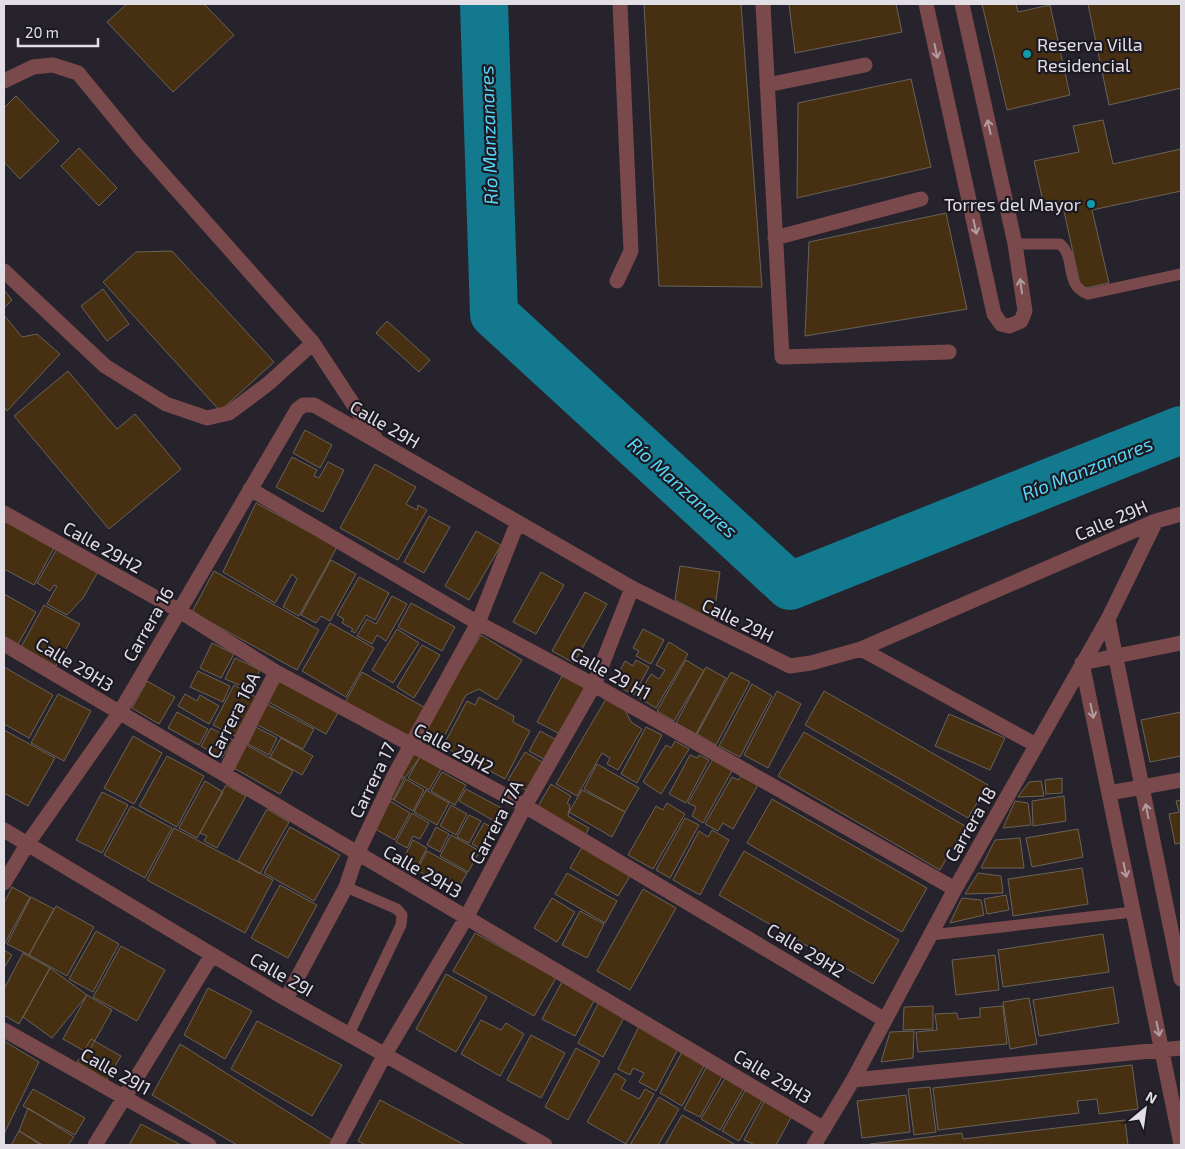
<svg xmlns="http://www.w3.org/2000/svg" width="1185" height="1149" viewBox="0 0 1185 1149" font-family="'Exo 2',sans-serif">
  <rect width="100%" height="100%" fill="#26232c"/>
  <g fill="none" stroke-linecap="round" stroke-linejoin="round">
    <path stroke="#13798f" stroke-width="48" d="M484,4L494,314L790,586L1181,430"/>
  </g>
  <path fill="#463011" stroke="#6a6259" d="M127,4H204L234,35L173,92L107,22Z
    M644,4H741L762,287L659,286Z
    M789,4H896L902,32L795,53Z
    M982,4H1016L1018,12L1050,5L1070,95L1007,110Z
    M1088,4H1181V88L1109,105Z
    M911,79L931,167L797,198L798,103Z
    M16,96L59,141L20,179L4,162V108Z
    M1103,120L1113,164L1181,149V191L1092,210L1109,283L1081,289L1062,202L1044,206L1034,161L1079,152L1073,126Z
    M79,148L117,188L99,206L61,166Z
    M946,213L967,309L805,336L809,242Z
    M172,251L274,362L220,411L103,282L136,252Z
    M103,289L129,324L107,341L81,306Z
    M4,290L12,300L4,308Z
    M4,315L22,337L37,334L60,354L7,411L4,407Z
    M387,321L430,360L419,372L376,333Z
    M68,371L117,429L135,414L181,469L109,529L14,416Z
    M305,430L332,445L320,468L293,453Z
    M292,457L317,470L314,476L319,478L328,462L344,470L323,512L276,487Z
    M375,464L416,487L406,504L417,510L418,505L427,510L398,560L340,528Z
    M256,503L337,547L299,616L283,607L297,579L292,574L275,603L223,572Z
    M429,516L450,527L424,573L404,562Z
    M4,521L54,548L34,585L4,569Z
    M476,531L501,545L469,600L445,586Z
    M58,547L99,570L83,598L67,615L47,604L57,586L54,585L50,591L37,583Z
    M331,560L356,574L330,621L321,616L316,623L301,615Z
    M680,566L720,572L713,620L675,600Z
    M214,571L319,630L297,670L192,612Z
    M541,572L564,585L536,634L513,622Z
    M359,577L389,593L375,620L366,615L355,633L351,631L353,629L342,623L344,619L337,615Z
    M585,592L607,604L574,663L552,651Z
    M4,594L36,612L17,646L4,638Z
    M392,596L407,604L386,641L377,635L372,644L357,636L367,619L376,624Z
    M411,603L455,627L442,651L398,627Z
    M44,605L80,624L56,666L21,647Z
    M330,623L374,648L346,697L302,671Z
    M397,629L419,643L393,683L372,670Z
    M643,629L664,640L651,664L636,656L639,651L633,648Z
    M481,635L522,660L497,700L479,689L466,695L440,744L431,746L418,738Z
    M669,642L688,654L656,708L637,697L651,674L659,679L665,670L656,665Z
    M212,643L234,654L221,678L200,668Z
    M422,645L440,655L414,698L397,687Z
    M235,658L260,670L251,690L225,679Z
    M636,660L649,667L634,695L613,684L625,661L633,666Z
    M686,660L704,671L674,721L657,711Z
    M4,667L53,695L29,738L4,724Z
    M706,667L726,678L696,734L676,723Z
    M198,671L230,686L223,702L190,687Z
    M362,672L429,710L410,744L343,706Z
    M731,672L750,682L716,745L697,734Z
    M562,676L585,688L560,734L537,722Z
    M280,678L339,711L326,734L267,701Z
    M147,681L175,697L159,724L132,708Z
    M752,684L772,696L740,757L719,746Z
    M234,685L256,697L235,736L213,725Z
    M777,691L801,704L768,768L744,755Z
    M824,691L988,785L968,818L805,725Z
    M58,694L91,711L64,761L31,743Z
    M185,694L197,701L200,695L219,706L209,724L178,706Z
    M479,697L514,716L513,722L530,731L505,779L443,746L467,701L475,705Z
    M606,699L625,710L631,722L642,729L618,770L607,764L610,758L602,753L577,796L556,784Z
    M267,704L314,729L303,749L256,724Z
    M177,712L208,729L199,745L168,728Z
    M1181,712V756L1150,762L1141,720Z
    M949,714L1005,738L990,770L935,746Z
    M256,727L277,738L269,755L248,744Z
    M646,727L662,735L637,783L621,774Z
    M211,728L233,740L222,758L201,746Z
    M4,730L55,758L28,806L4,793Z
    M540,731L560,742L549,762L529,751Z
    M804,732L965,826L940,870L778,776Z
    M133,736L162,753L134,804L104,788Z
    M281,738L313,756L302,775L270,757Z
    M675,741L689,749L661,794L643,782L666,745L671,748Z
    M245,744L293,771L280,794L232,767Z
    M408,750L420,757L405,778L396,773Z
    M525,752L547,765L531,793L508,780Z
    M690,755L697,758L699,755L709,760L686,803L669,794Z
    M167,756L204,776L177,827L139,806Z
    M420,757L441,769L429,790L408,778Z
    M713,759L733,769L703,823L692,816L696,807L688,803Z
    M597,764L639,788L625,812L584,789Z
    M442,772L466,785L455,805L431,791Z
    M398,776L404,779L393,800L387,796Z
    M741,776L758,785L733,829L723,823L718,831L705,824L732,777L738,780Z
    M1062,778V793L1046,794L1045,780Z
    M406,779L424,790L413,811L394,800Z
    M205,781L223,792L197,838L179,828Z
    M1041,781L1044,796L1018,797L1029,782Z
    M551,784L571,796L567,803L570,805L568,816L589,828L585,836L537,808Z
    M226,785L246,796L217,848L204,841L207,836L200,833Z
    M466,789L503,809L496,822L459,801Z
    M426,790L449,803L437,825L414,812Z
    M582,790L625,812L612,837L569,812Z
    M102,792L128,805L102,853L76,840Z
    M1064,796L1066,821L1033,826L1032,801Z
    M772,799L927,888L902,932L747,843Z
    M1181,800V843L1175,844L1169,814L1179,812L1176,801Z
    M390,801L410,813L395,840L375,829Z
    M1015,801L1028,803L1031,825L1003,828Z
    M667,803L685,814L653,869L628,855L656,806L663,810Z
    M451,805L467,814L456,835L440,826Z
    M131,806L172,828L145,878L104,855Z
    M267,809L289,822L260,874L238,861Z
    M412,813L429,823L420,839L413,836L407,848L396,842Z
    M469,815L481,821L469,843L457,837Z
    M685,818L699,825L670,878L656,870Z
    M484,823L493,828L481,849L472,844Z
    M290,827L340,855L314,901L264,873Z
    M436,827L449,834L440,852L427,845Z
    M174,828L273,880L245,933L147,880Z
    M1078,829L1083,857L1032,867L1026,838Z
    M712,830L729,840L700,895L673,880L699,831L708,837Z
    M451,835L480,851L468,872L440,856Z
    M1020,838L1024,868H981L995,840Z
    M413,840L427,848L413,875L399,867Z
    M582,847L630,876L618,896L570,868Z
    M427,851L467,873L456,892L417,870Z
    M744,851L899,940L873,984L719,895Z
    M1082,868L1088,904L1013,916L1008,879Z
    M567,873L617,901L605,923L555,894Z
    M978,873L1001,876L1003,893L965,894Z
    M280,885L317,905L288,958L251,938Z
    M12,887L30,897L4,945V903Z
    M643,889L676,908L630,990L597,971Z
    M1006,895L1009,910L987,914L984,899Z
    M31,897L54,909L29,955L7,944Z
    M552,898L575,912L557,942L534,928Z
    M962,898L981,900L984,915L950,923Z
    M56,906L94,927L67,976L29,955Z
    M580,911L604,924L587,958L562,945Z
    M96,931L119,944L93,992L69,979Z
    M475,933L556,978L534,1016L453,971Z
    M1103,934L1109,972L1003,987L998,950Z
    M121,946L165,970L137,1021L93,997Z
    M4,950L12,955L4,968Z
    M23,953L50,968L19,1024L4,1015V989Z
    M995,955L999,990L956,995L952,960Z
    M50,968L87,995L52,1038L23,1017Z
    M446,974L487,997L456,1052L416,1029Z
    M562,982L595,999L575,1036L542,1019Z
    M1113,987L1119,1023L1039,1036L1033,1000Z
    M208,988L252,1011L225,1059L184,1035Z
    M87,995L112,1010L88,1053L63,1039Z
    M1029,998L1037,1044L1010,1049L1003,1002Z
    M600,1000L626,1014L603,1057L578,1043Z
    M933,1006V1029L903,1030L904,1007Z
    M1003,1006L1007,1044L918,1052L916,1032L937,1030L935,1014L957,1013L958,1019L980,1017V1008Z
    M481,1020L501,1030L506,1023L524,1034L500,1076L461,1054Z
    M257,1021L342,1065L312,1116L231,1069Z
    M639,1026L679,1047L656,1091L639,1082L644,1073L633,1068L630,1075L618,1069Z
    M914,1031L913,1058L881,1062L890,1032Z
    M531,1035L565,1053L541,1098L507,1080Z
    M91,1039L121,1056L107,1080L77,1062Z
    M4,1041L39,1062L4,1134Z
    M180,1044L337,1143L336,1145H237L152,1095Z
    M576,1048L600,1061L568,1120L545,1107Z
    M682,1052L705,1064L682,1106L660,1093Z
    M1132,1065L1138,1109L1099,1114L1097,1099L1077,1101L1079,1113L938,1130L933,1088Z
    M707,1066L723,1075L700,1117L684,1109Z
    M615,1073L626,1080L621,1089L639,1099L645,1089L654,1094L626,1144L587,1122Z
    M727,1075L745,1086L720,1130L701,1119Z
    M930,1087L936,1132L914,1135L908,1089Z
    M33,1089L85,1118L75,1135L23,1106Z
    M746,1089L763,1099L739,1141L722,1131Z
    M906,1095L910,1132L862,1138L857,1101Z
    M659,1097L679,1109L658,1145H630Z
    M380,1100L465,1145H366L358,1141Z
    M765,1100L793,1114L776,1145H755L744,1140Z
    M28,1108L74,1137L68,1145H43L19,1131Z
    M682,1115L736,1145H665Z
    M1125,1120L1128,1145L870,1144L962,1133L963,1139Z
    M141,1124L181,1145H129Z
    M19,1131L41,1145H11Z"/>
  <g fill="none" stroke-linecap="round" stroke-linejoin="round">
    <path stroke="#7a494c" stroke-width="11" d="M1015,244H1060C1077,258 1063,285 1088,294L1181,274
      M346,887L397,909L402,915L401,925L349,1034
      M931,935L1133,912"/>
    <path stroke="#7a494c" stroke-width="15" d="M763,4L782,357L949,352
      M926,4L994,314L1001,324L1009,326L1021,321L1025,311L1015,244L962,4
      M4,81L33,67L53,65L78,73L138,146L313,343L376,439
      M767,85L865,65
      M775,238L921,199
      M4,271L105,366L166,404L207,418L229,413L269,383L313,343
      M617,281L631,251L620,4
      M250,489L478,623L594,685L955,889
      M4,513L178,610L276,672L525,806L885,1020
      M1108,619L1181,979
      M1181,643L1082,663L1181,1144
      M4,644L824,1129
      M861,649L1036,745
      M224,774L276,672
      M1109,793L1181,780
      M4,830L286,999L545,1145
      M4,883L28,843L120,712L297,410L303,405H314L632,588L790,666L811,663L861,649L1156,521L1181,514
      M286,999L346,887L357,854L394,776L478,623L517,524
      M4,1030L209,1145
      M853,1080L1181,1048
      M95,1145L212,955
      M337,1145L384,1056L466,918L525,806L594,685L632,588
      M814,1145L853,1080L955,889L1108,619L1156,521"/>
  </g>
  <defs><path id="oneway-shaft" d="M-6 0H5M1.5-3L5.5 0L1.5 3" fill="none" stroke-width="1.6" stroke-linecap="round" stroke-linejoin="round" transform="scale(1.25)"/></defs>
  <g stroke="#b39ca0">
    <use href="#oneway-shaft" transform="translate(936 51) rotate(78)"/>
    <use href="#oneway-shaft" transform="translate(989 127) rotate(-103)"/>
    <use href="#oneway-shaft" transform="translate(975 227) rotate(78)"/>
    <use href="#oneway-shaft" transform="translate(1021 286) rotate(-98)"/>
    <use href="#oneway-shaft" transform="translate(1092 711) rotate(78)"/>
    <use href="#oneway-shaft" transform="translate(1147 811) rotate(-101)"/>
    <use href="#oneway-shaft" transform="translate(1125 870) rotate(78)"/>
    <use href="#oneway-shaft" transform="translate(1158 1029) rotate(78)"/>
  </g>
  <g fill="#0f9aa8" stroke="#1c1922" stroke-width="2">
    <circle cx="1027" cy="54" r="5"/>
    <circle cx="1091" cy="204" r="5"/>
  </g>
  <g text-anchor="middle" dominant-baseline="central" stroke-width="4.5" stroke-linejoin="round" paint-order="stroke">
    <g font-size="18" fill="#e1dfe5" stroke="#1c1922" text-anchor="start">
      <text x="1037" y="44">Reserva Villa<tspan x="1037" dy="21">Residencial</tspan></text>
      <text x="1081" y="204" text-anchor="end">Torres del Mayor</text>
    </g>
    <g font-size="18" fill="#e1dfe5" stroke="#1c1922">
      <text transform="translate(385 424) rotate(30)">Calle 29H</text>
      <text transform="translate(1111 520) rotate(-23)">Calle 29H</text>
      <text transform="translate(103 547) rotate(29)">Calle 29H2</text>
      <text transform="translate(738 620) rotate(26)">Calle 29H</text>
      <text transform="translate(148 624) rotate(-60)">Carrera 16</text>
      <text transform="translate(75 664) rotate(31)">Calle 29H3</text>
      <text transform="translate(611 673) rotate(29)">Calle 29 H1</text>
      <text transform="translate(233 715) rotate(-63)">Carrera 16A</text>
      <text transform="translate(454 748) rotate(28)">Calle 29H2</text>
      <text transform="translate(372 780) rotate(-64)">Carrera 17</text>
      <text transform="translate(496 822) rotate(-62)">Carrera 17A</text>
      <text transform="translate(970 824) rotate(-60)">Carrera 18</text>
      <text transform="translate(423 871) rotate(30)">Calle 29H3</text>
      <text transform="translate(806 950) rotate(31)">Calle 29H2</text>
      <text transform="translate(282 974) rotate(30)">Calle 29I</text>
      <text transform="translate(116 1071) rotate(29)">Calle 29I1</text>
      <text transform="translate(773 1076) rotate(31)">Calle 29H3</text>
    </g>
    <g font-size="19" font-style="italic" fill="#56d8f9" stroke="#1c1922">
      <text transform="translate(488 135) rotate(-92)">Río Manzanares</text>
      <text transform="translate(1087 468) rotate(-22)">Río Manzanares</text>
      <text transform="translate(683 487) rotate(42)">Río Manzanares</text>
    </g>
  </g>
  <rect width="1185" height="1149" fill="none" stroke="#e1dfe5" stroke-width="10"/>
  <g transform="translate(1145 1109) rotate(29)" stroke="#1c1922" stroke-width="4" paint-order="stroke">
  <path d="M0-4L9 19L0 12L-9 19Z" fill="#e1dfe5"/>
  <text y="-8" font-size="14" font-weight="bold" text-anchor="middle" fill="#e1dfe5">N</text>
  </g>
  <path d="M18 38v8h80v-8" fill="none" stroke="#e1dfe5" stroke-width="2.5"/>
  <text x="25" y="38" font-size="15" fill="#e1dfe5" stroke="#1c1922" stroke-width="4" paint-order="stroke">20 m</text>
</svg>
